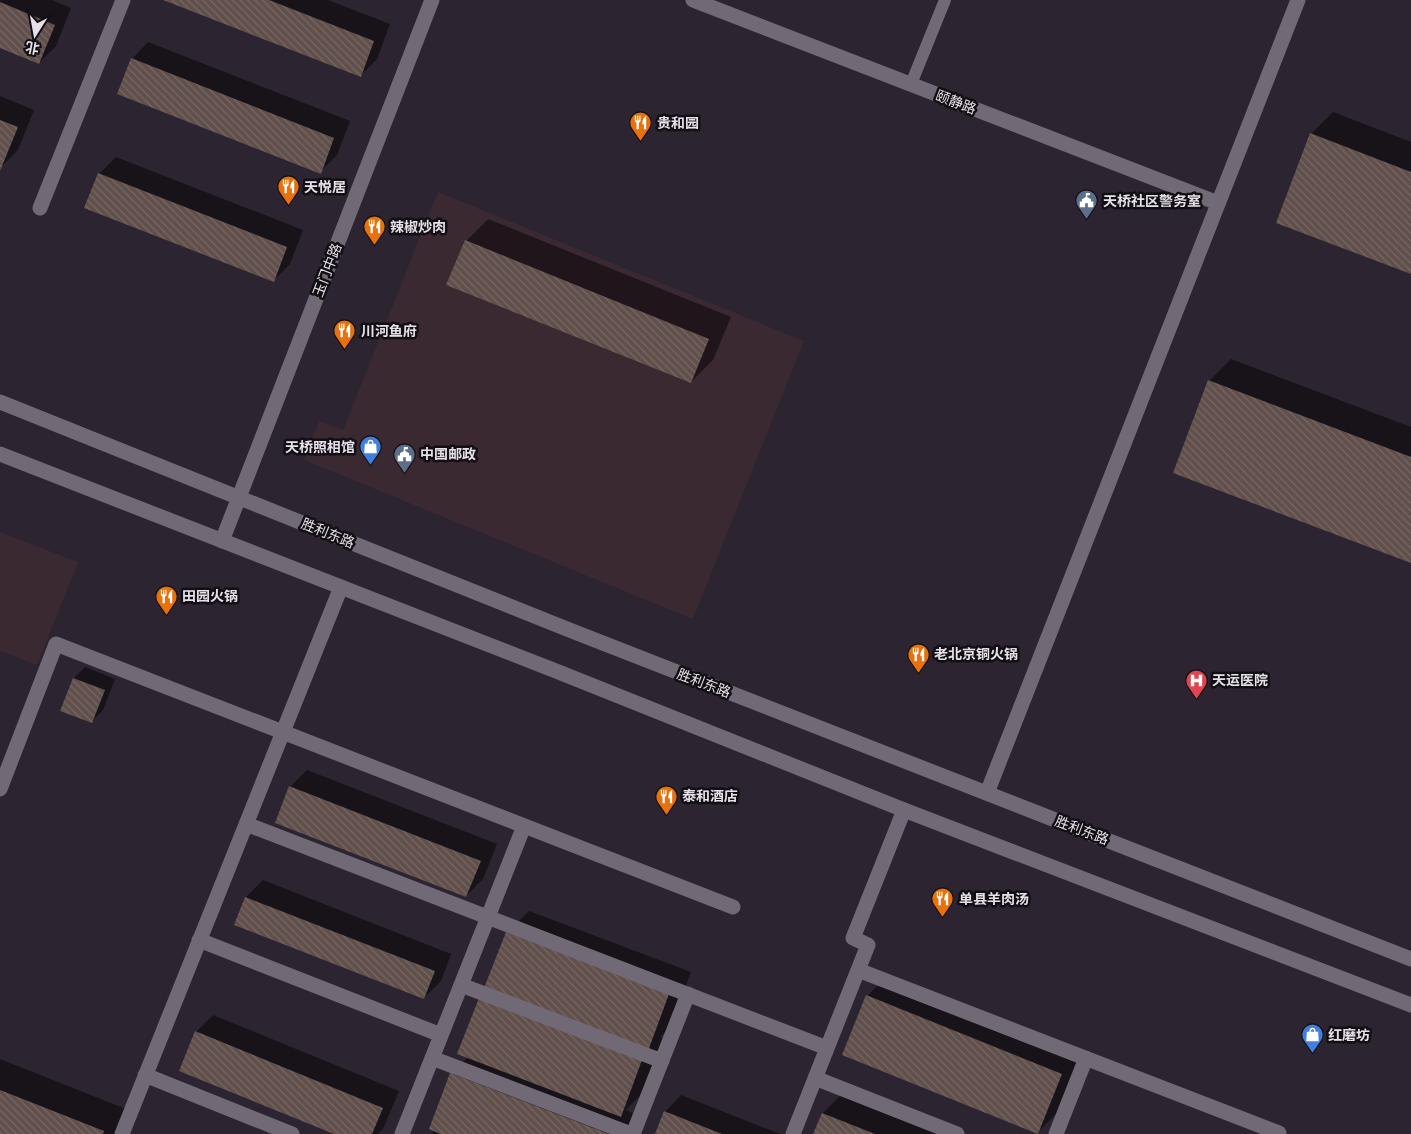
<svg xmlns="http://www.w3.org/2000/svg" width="1411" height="1134" viewBox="0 0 1411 1134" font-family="Quicksand,'Noto Sans SC',sans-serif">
  <defs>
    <pattern id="building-back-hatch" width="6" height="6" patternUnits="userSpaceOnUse" patternTransform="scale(1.25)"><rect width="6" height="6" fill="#604f4b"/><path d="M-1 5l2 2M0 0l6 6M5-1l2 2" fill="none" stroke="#776865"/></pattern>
  </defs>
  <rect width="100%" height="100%" fill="#2c2430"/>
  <path fill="#3a2931" d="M438,192L804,341L693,619L304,460L319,421L343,430Z
    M0,532L78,562L37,665L0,651Z"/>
  <path fill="#0007" d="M0,0H52L71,8L56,46L39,63L0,47Z
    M166,0H328L390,24L377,59L360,76Z
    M148,42L350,121L337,155L320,172L132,59Z
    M0,96L34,110L18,150L1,167L0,166Z
    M1333,112L1411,142V273L1311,134Z
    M116,157L303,230L290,264L273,281L99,174Z
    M488,219L731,317L713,360L691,382L466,241Z
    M1231,359L1411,427V561L1209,381Z
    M85,667L115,679L103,710L91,722L62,710L74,678Z
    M307,770L497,844L483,879L466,896L290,787Z
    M263,880L451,954L441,981L424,998L235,924L246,897Z
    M529,911L691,972L670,1027L660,1037L663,1038L642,1093L626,1110L635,1114L627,1134H431L434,1130L452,1074L468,1057L507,933Z
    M889,974L1083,1052L1059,1111L1037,1133L867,996Z
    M213,1015L399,1091L383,1129L378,1134H338L196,1032Z
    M0,1059L126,1109L116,1134H0Z
    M845,1091L951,1134H815L823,1113Z
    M681,1095L780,1134H656L665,1112Z"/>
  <path fill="url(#building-back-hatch)" d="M163,0H269L374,41L361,77Z
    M0,2L55,25L39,64L0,48Z
    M131,58L334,138L321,174L117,94Z
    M0,120L18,127L0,171Z
    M1310,133L1411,172V274L1276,223Z
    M98,173L287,247L274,282L84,208Z
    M465,240L709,339L691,383L446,285Z
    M1208,380L1411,457V563L1173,473Z
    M73,678L105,690L92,723L60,711Z
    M289,786L481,861L466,897L275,823Z
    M245,897L435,971L424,999L234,925Z
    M506,932L669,994L648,1051L484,988Z
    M866,995L1062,1074L1038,1134L842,1055Z
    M479,998L642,1060L621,1117L457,1054Z
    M195,1031L383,1108L372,1134H334L179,1071Z
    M450,1073L609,1134H440L429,1129Z
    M0,1090L104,1131L103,1134H0Z
    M664,1111L722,1134H655Z
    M822,1113L875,1134H813Z"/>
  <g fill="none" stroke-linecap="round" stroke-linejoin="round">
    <path stroke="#726977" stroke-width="12" d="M911,84L945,0"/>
    <path stroke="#726977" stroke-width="15" d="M693,0L1218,203
      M40,208L123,0
      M0,789L56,644L733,907
      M987,793L1298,0
      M246,824L827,1048
      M199,940L441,1035
      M858,970L1279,1133
      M461,985L662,1061
      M432,1058L631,1134
      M145,1075L292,1134
      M815,1078L957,1134
      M122,1134L341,587
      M402,1134L524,826
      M633,1134L688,994
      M793,1134L868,945L853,938L904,810
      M1056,1134L1086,1058"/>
    <path stroke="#726977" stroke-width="15" d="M0,402L572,631L1411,959
      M0,454L556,671L904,810L1411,1005
      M222,541L432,0"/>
  </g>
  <defs>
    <symbol id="restaurant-pin" viewBox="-11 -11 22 30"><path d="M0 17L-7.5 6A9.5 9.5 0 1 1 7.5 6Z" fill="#e8710a" stroke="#120f14"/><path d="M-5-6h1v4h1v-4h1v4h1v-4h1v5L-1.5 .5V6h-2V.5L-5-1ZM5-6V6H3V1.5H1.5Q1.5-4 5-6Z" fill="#fff"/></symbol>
    <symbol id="civic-pin" viewBox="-11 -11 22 30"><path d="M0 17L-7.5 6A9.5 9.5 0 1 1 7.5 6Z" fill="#5c6f8a" stroke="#120f14"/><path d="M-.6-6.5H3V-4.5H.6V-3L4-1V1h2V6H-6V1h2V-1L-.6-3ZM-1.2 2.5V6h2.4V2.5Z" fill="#fff"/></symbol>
    <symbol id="shop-pin" viewBox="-11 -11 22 30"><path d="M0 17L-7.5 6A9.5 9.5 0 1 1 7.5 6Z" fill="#3f7fe0" stroke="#120f14"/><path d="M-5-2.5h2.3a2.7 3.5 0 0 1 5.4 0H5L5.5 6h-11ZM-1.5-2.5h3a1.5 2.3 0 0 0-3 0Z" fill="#fff"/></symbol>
    <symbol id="hospital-pin" viewBox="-11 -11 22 30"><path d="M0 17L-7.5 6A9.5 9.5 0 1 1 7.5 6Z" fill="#e0444e" stroke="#120f14"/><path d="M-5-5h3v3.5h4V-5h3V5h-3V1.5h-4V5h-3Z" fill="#fff"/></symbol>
  </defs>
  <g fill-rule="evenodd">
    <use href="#restaurant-pin" x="628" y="110" width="25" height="34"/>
    <use href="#restaurant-pin" x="276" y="174" width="25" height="34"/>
    <use href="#civic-pin" x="1074" y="188" width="25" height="34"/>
    <use href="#restaurant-pin" x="362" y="214" width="25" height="34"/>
    <use href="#restaurant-pin" x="332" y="318" width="25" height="34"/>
    <use href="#shop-pin" x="358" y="434" width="25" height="34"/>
    <use href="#civic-pin" x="392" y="442" width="25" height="34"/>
    <use href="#restaurant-pin" x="154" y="584" width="25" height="34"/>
    <use href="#restaurant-pin" x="906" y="642" width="25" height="34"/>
    <use href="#hospital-pin" x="1184" y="668" width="25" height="34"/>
    <use href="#restaurant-pin" x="654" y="784" width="25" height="34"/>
    <use href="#restaurant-pin" x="930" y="886" width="25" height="34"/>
    <use href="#shop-pin" x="1300" y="1022" width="25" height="34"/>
  </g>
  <g text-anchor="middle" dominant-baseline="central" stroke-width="5" stroke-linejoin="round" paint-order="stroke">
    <g font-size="14" fill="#e6e0e8" stroke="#120f14">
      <text transform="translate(956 102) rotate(21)">颐静路</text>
      <text transform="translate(327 270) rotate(-69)">玉门中路</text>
      <text transform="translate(328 533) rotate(22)">胜利东路</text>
      <text transform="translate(704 683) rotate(21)">胜利东路</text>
      <text transform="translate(1082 830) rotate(21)">胜利东路</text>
    </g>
    <g font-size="14" font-weight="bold" fill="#e6e0e8" stroke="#120f14" text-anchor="start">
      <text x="657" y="123">贵和园</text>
      <text x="304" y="187">天悦居</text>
      <text x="1103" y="201">天桥社区警务室</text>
      <text x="390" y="227">辣椒炒肉</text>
      <text x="361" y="331">川河鱼府</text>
      <text x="355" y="447" text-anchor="end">天桥照相馆</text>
      <text x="420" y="454">中国邮政</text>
      <text x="182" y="596">田园火锅</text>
      <text x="934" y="654">老北京铜火锅</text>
      <text x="1212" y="680">天运医院</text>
      <text x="682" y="796">泰和酒店</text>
      <text x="959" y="899">单县羊肉汤</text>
      <text x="1328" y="1035">红磨坊</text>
    </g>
  </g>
  <g transform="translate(35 35) rotate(191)" stroke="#120f14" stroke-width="4" paint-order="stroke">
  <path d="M0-4L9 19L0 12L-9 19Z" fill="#e6e0e8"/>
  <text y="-8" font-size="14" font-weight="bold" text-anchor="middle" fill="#e6e0e8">北</text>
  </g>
</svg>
